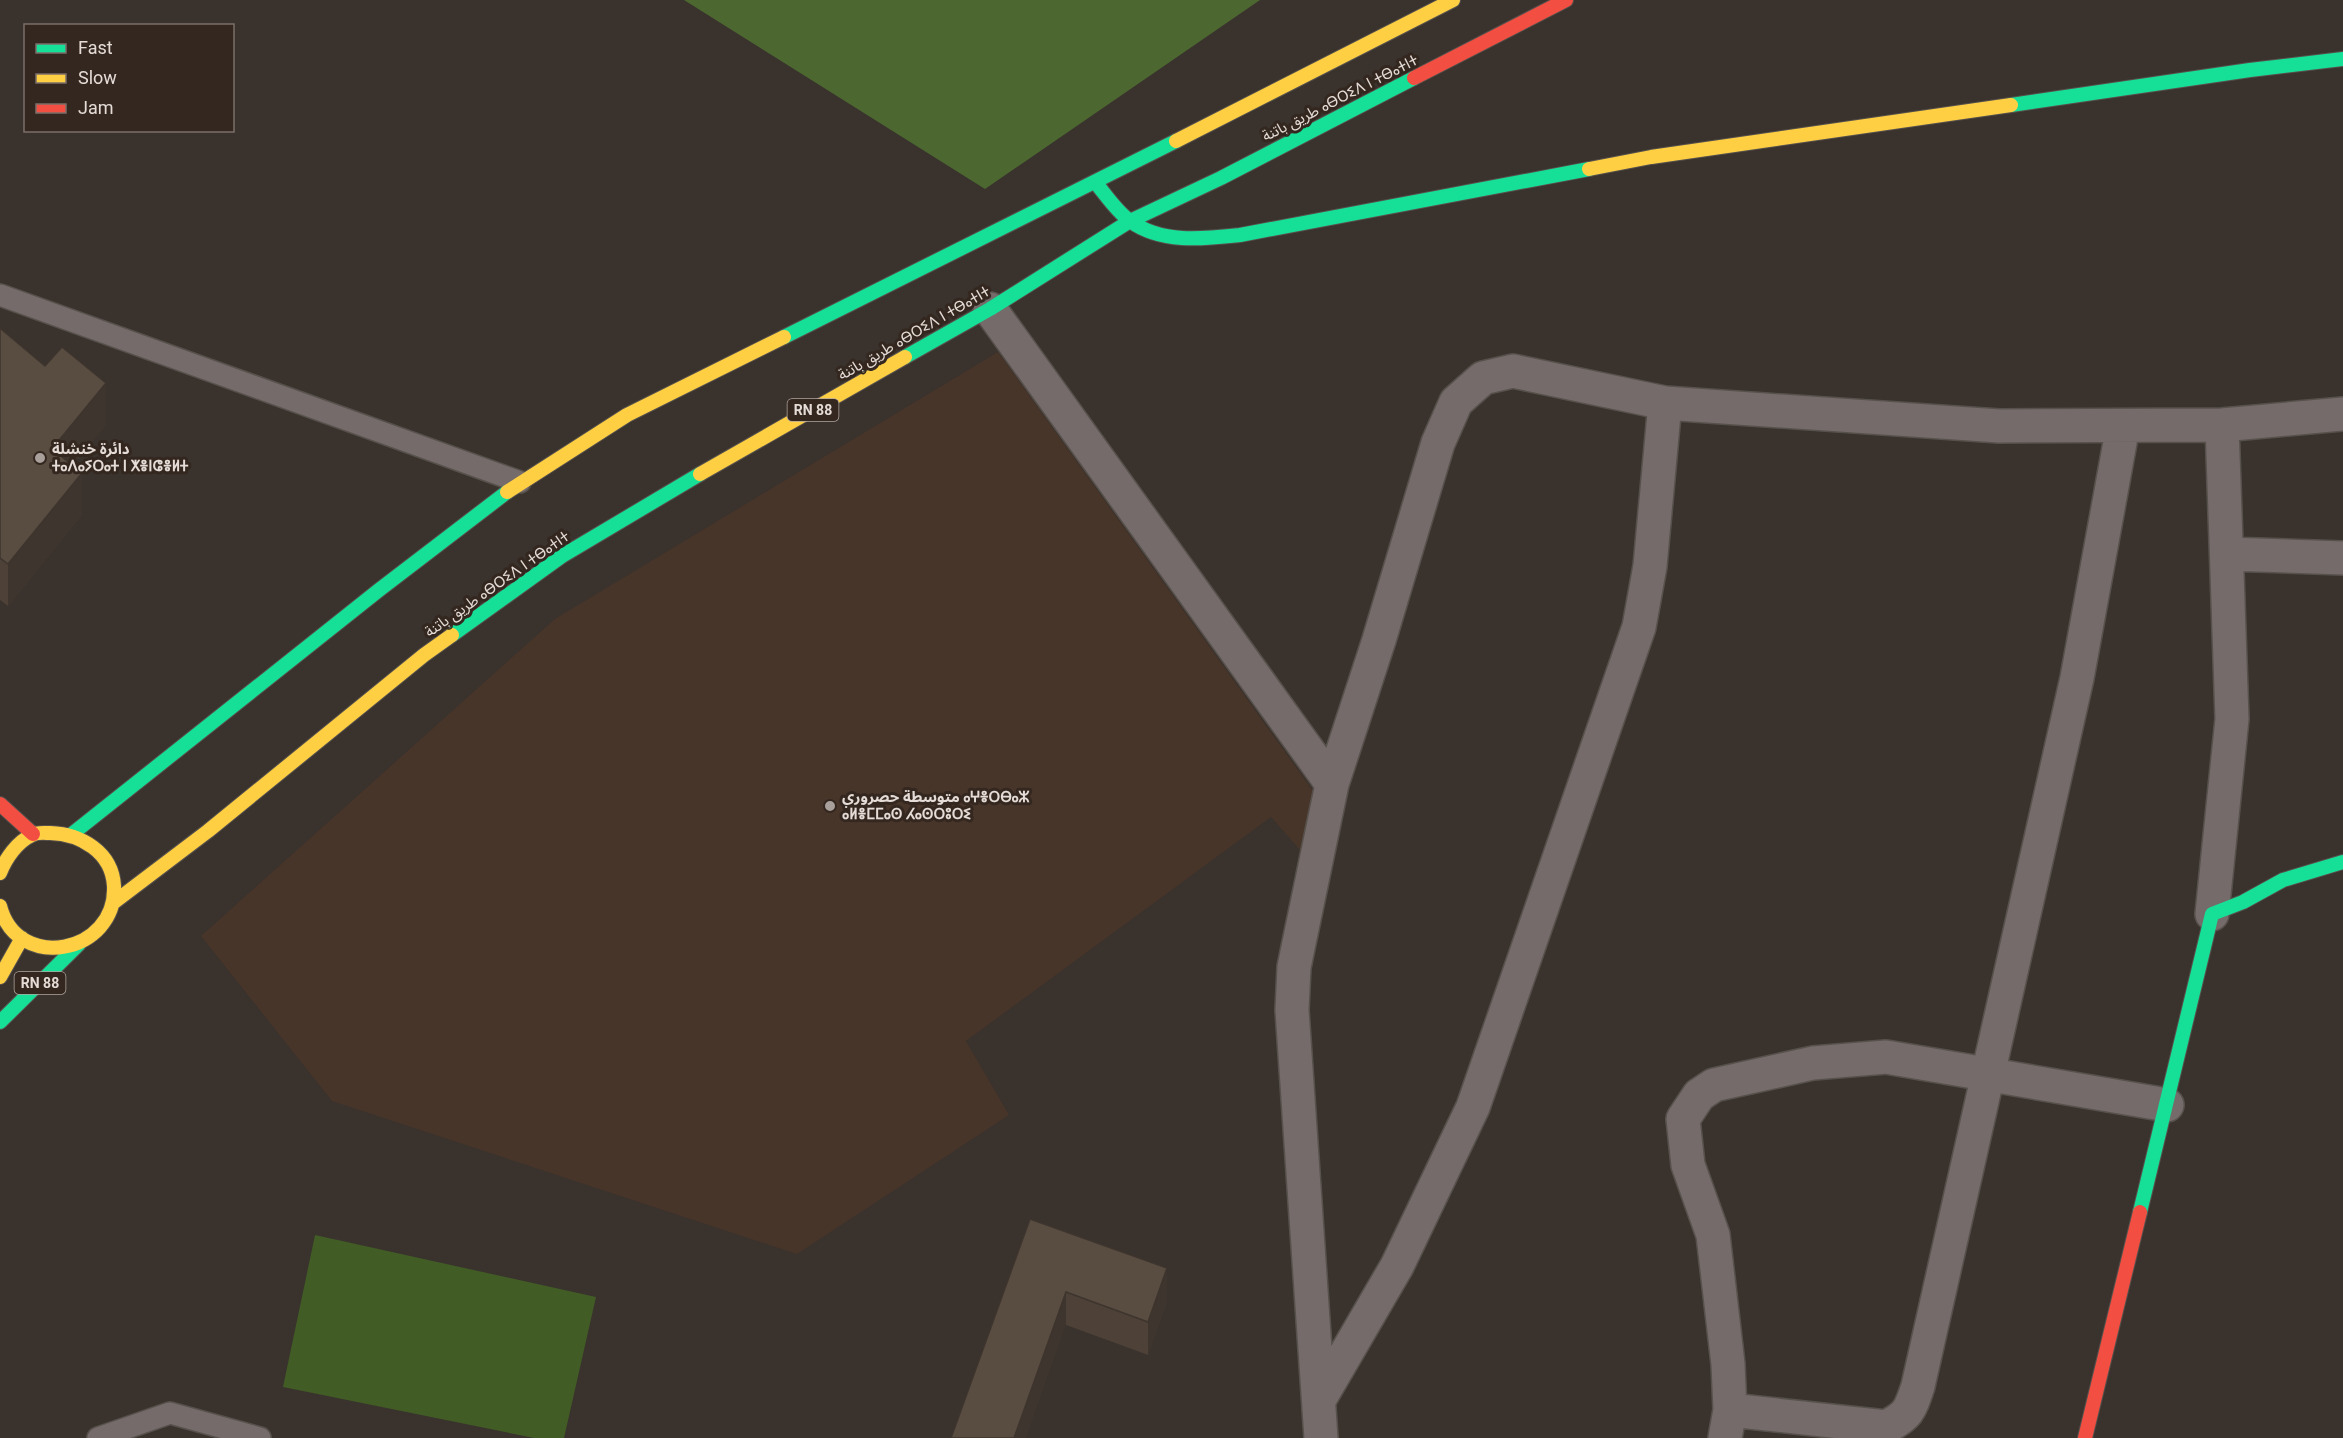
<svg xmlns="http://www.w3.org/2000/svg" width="2343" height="1438" viewBox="0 0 2343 1438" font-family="Roboto,'Noto Sans Arabic','Noto Sans Tifinagh',sans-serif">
  <rect width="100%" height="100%" fill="#39322d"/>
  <path fill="#48352a" d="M998,352L1316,795L1300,850L1271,817L966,1041L1009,1115L797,1254L332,1101L201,936L555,619Z"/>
  <path fill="#425c26" d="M315,1235L596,1297L564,1438H534L283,1387Z"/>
  <path fill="#4c6830" d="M684,0H1260L985,189Z"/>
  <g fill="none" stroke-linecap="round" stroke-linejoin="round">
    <defs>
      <path id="lane" d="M0,295L520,482
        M98,1438L170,1413L260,1438"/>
      <path id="street" d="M990,309L1332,784
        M2227,554L2343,558
        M2212,914L2232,719L2222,425
        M1319,1400L1397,1266L1473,1107L1639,627L1650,566L1665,403
        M1730,1410L1886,1427C1909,1415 1910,1410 1918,1386L2077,678L2123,426
        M1321,1438L1292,1010L1294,967L1332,784L1379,640L1438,443L1456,402L1483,378L1513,371L1665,403L1999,426L2222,425L2343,414
        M1725,1438L1730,1410L1728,1364L1713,1235L1688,1165L1683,1119L1699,1095L1714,1085L1813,1063L1886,1057L2167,1105"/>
      <path id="fast" d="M2011,105L2250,70L2343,59
        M1095,182C1106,195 1116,211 1130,221C1162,244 1203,239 1240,235L1589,169
        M784,337L1176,141
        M905,357L990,309L1130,221L1221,178L1414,78
        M452,635L562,556L700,474
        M72,834L379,590L507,492
        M0,1022L79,944
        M2140,1212L2212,914L2243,902L2283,880L2343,862"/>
      <path id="slow" d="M1176,141L1453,0
        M1589,169L1651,157L2011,105
        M700,474L905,357
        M507,492L627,415L784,337
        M0,873C6,858 17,842 32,835C37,832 44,833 50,833C81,834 112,852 114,886C117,954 17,973 0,906
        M113,903L208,831L424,655L452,635
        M0,977L22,938"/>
      <path id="jam" d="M1414,78L1566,0
        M0,804L33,834
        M2085,1438L2140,1212"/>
    </defs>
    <use href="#lane" stroke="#57514c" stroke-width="24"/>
    <use href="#street" stroke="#57514c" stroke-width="36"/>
    <use href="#fast" stroke="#57514c" stroke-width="16"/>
    <use href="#slow" stroke="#57514c" stroke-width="16"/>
    <use href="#jam" stroke="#57514c" stroke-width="16"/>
    <use href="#lane" stroke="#756b6a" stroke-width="21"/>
    <use href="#street" stroke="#756b6a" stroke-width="33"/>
    <use href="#fast" stroke="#16e098" stroke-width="14"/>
    <use href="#slow" stroke="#ffcf43" stroke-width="14"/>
    <use href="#jam" stroke="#f24e42" stroke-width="14"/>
  </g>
  <path fill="#4d4138" d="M0,328L106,425L73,465L82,515L8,606L0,600Z
    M1030,1219L1167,1301L1148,1355L1066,1325Z"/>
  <path fill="#3e352e" d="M106,383V425L52,491V449Z
    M82,473V515L8,606V564Z
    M1167,1268V1301L1148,1355V1322Z
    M1066,1292V1325L1026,1438H1014Z"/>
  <path fill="#594c41" stroke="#3e352e" stroke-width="1.5" d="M0,328L45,366L62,347L106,383L52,449L82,473L8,564L0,558Z
    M1030,1219L1167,1268L1148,1322L1066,1292L1014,1438H951Z"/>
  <g fill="#a9a09c" stroke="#34271f" stroke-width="2">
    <circle cx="40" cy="458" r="6"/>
    <circle cx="830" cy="806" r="6"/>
  </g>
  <g text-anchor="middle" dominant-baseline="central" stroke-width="6" stroke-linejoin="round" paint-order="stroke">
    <g fill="#34271f" stroke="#b0a6a0" stroke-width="1.5">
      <rect x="787.5" y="399" width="51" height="22" rx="4.5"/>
      <rect x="14.5" y="972" width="51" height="22" rx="4.5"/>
    </g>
    <g font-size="14" font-weight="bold" fill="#e5dcd7">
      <text x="813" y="410">RN 88</text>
      <text x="40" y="983">RN 88</text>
    </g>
    <g font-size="15" fill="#e5dcd7" stroke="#34271f">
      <text transform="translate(1340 98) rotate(-27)">طريق باتنة ⴰⴱⵔⵉⴷ ⵏ ⵜⴱⴰⵜⵏⵜ</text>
      <text transform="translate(914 333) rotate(-30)">طريق باتنة ⴰⴱⵔⵉⴷ ⵏ ⵜⴱⴰⵜⵏⵜ</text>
      <text transform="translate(497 584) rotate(-35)">طريق باتنة ⴰⴱⵔⵉⴷ ⵏ ⵜⴱⴰⵜⵏⵜ</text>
    </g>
    <g font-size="15" font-weight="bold" fill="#e5dcd7" stroke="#34271f" text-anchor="start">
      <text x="52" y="449">دائرة خنشلة<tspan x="52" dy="17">ⵜⴰⴷⴰⵢⵔⴰⵜ ⵏ ⵅⴻⵏⵛⴻⵍⵜ</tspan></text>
      <text x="842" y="797">متوسطة حصروري ⴰⵖⴻⵔⴱⴰⵣ<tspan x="842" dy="17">ⴰⵍⴻⵎⵎⴰⵙ ⵃⴰⵙⵔⵓⵔⵉ</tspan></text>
    </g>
  </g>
  <rect x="24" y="24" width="210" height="108" fill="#34271f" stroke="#7b6f69" stroke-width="1.5"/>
  <rect x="36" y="44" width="30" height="9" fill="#16e098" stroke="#7b6f69" stroke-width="1.5"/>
  <text x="78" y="54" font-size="18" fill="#e5dcd7">Fast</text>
  <rect x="36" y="74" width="30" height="9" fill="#ffcf43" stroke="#7b6f69" stroke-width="1.5"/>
  <text x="78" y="84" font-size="18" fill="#e5dcd7">Slow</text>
  <rect x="36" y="104" width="30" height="9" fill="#f24e42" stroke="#7b6f69" stroke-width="1.5"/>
  <text x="78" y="114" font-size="18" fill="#e5dcd7">Jam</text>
</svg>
